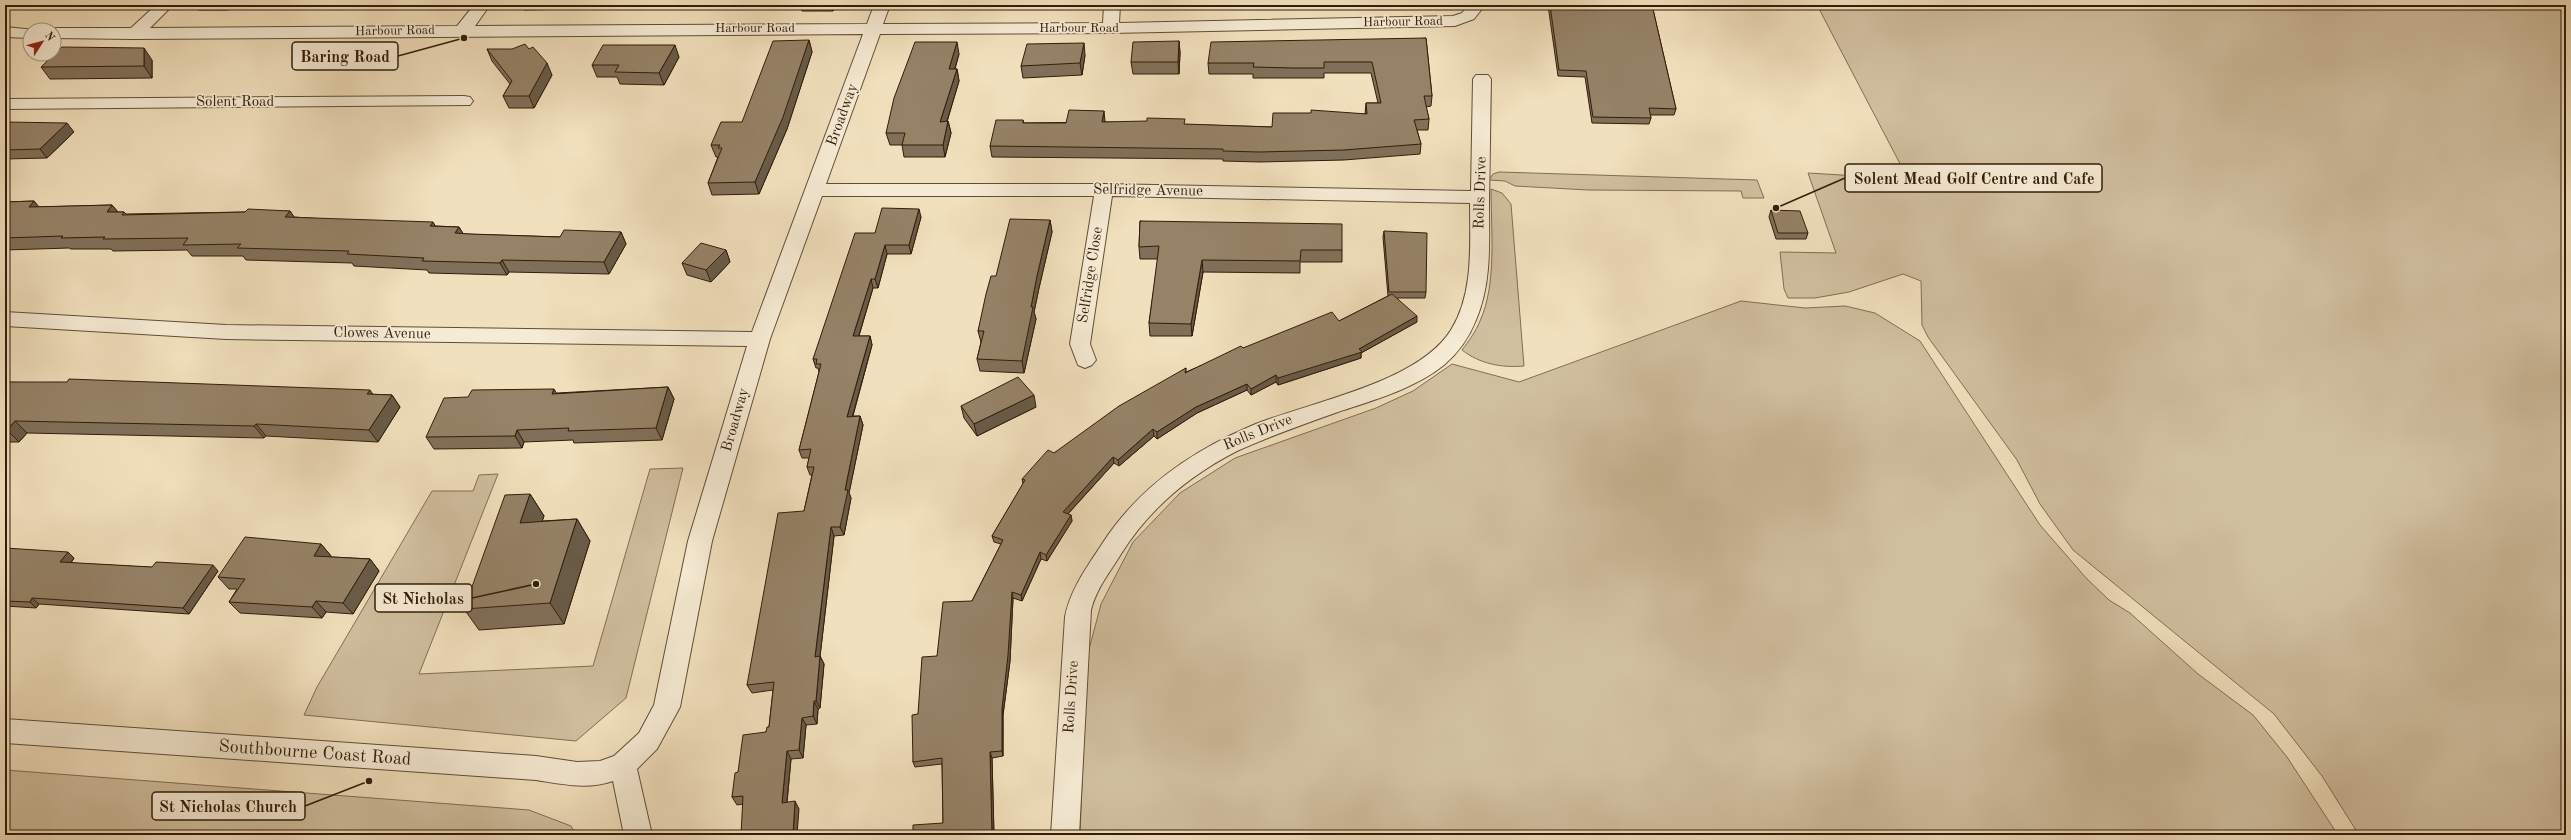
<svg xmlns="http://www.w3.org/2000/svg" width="2571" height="840" viewBox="0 0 2571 840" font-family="'Old Standard TT',serif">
  <rect width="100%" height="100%" fill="#f1e0bd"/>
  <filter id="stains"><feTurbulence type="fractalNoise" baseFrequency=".005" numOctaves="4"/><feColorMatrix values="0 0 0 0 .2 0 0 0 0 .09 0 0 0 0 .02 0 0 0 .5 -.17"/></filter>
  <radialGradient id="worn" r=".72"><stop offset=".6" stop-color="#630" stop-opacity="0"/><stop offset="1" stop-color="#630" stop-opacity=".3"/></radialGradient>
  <path fill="#d0bf9f" stroke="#806e54" d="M1817,5H2566V835H2359L2322,776L2274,714L2073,550L2040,504L2017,460L1928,337L1922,325L1921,281L1903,274L1849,292L1815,298H1788L1784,289L1780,252L1836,253L1808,173L1908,179Z
    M1499,172L1757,180L1764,198H1743L1741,191L1588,190L1515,186L1505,181L1489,180L1493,174Z
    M1491,189L1502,193L1511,204L1524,366C1502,368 1480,364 1462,350C1469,341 1476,331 1480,321C1497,284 1491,229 1491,189Z
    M1741,301L1805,308L1845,306L1875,313L1920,341L2040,525L2087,579L2109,600L2130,613L2198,674L2253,715L2287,757L2338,835H1080L1087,657L1101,604L1133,542L1180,493L1235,458L1376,408L1413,391L1452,364L1519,382Z
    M683,468L626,698L576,741L304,715L317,687L432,491H473L479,475L498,474L419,674L593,666L650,469Z
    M5,770L529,810L571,826L576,835H5Z"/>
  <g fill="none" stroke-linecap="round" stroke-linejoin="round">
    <defs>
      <path id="minor" d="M156,5H173L150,28L457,26L474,5H490L475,26L867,24L874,5H890L883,24L1103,23L1104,5H1120L1119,23L1453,16L1462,13L1468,5H1485L1474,19L1455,26L1111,33L880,34L826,184H1104L1471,191L1473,79L1476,75H1488L1491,79C1490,120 1490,161 1489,202C1489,242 1492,283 1476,320C1469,338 1458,353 1444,365C1414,389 1374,400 1338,412C1304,424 1270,436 1237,451C1190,475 1149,509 1121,554C1110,572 1096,589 1091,610L1079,835H1051L1065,617C1070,590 1087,567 1102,544C1138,488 1190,452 1251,426C1308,402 1417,384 1451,330C1474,293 1470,244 1470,203L1112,196L1090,344L1096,360L1092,365L1085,368L1078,365L1070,344L1094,196H822L770,339L712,541L680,707L657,749L637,769L652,835H624L613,781C587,790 562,784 536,780L5,743V719L536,756L577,762L600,761L614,756L639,733L654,705L688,541L747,346L226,339L5,326V312L226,325L752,332L863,34L134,39L54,38V30H48L54,28H131Z
        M5,27L36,30H30V38L5,37Z
        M464,96L470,97L473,101L470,105L5,109V99Z"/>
    </defs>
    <use href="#minor" stroke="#614d37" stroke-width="2"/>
    <use href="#minor" fill="#f6ebd4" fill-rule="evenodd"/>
  </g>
  <path fill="#807059" stroke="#311c0a" d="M195,5H233L228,10H198Z
    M522,5H622V8L524,10Z
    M800,5H835L833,11H802Z
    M1548,5H1652L1676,109L1674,115H1650L1651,118L1649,124L1592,123L1585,77L1558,76Z
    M1426,38L1432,96L1431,106L1426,107L1429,119L1428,130H1417L1421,144L1420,154L1344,160L1260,162L1223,161V159L992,157L990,146L1023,120L1024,123L1105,122L1272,127L1365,114L1366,103H1378L1371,73H1324V78H1253V74H1209L1208,63Z
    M809,40L812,52L787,129L759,194L712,195L708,183L718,157H716L711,145L742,122Z
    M1179,41L1180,53L1179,74H1133L1131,62Z
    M487,49L552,75L534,108H509L503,96L510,84L492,61Z
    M959,54L955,69H957L959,81L947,122L948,121L951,133L945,157H904L902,145H890L886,133Z
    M1085,55L1082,75L1023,78L1021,66Z
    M679,57L664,85L620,84L617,77H597L592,65Z
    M152,60V78L50,79L41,67Z
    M5,122L74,132L47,158L5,159Z
    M34,201L38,207L112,205L118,212H124L126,214L245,212L290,211L294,217L435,226L459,227L463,234L560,237L621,232L626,244L609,274L509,272L507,275L429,273L427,270L354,266L352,263L246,260L243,256H192L187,250L113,251L111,249H71L69,248L5,250V202Z
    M1771,210L1808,233L1806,239H1776L1769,217Z
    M921,217L911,254H887L878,288H873L859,336H870L872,345L853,416H860L863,425L849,493L851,498L844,535L834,536L820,656L824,664L820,708L818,709L817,724L806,725L803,758L791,759L787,803L799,809L743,804L737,805L732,797L738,772L769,727L773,690L752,693L747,685L804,511L812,475H810L807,467L809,458H802L799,450L819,372L818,368H816L813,359L875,233Z
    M1050,220L1052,232L1039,288L1034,312L1036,319L1024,373L980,371L977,359L981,342L978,331L996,276Z
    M1140,221L1342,250V262H1300V273L1203,272L1192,336H1150L1149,323L1158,259H1140L1139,247Z
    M1384,231L1426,292L1425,298H1397L1417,322L1361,353V358L1278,385L1276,382L1251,395L1247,390L1197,413L1157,439L1154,436L1119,466L1114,463L1068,514L1071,515L1072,521L1047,561L1041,559L1022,601L1013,598L1010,661L1003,715V756L992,758L994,835H913L943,823L942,764L915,767L913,762L918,714L937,656L972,601L1001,544L994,542L992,536L1023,484L1022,479L1054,453L1186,368V372L1243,348L1339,321L1388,296L1383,237Z
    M726,250L730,262L711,282L687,275L682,263Z
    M5,382L392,395L400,407L378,442L266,436L264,438L27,433L19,442H5Z
    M668,387L674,399L662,440L574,443L573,440L524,442L522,448L434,449L426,437L557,393Z
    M961,406L1036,407L977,436L964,418Z
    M530,494L544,516L542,521L577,519L590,541L564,624L479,630L464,609Z
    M321,544L331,556V557L370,559L379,571L353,614L326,612L322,618L240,613L229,602L237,589H229L218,577Z
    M5,548L74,558L71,563L218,571L189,614L39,604L36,608L5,606Z"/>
  <path fill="#685b48" stroke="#311c0a" d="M225,5H233L228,10Z
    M831,5H835L833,11Z
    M809,40L812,52L787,129L759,194L755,182Z
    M1179,41L1180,53L1179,74L1178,62Z
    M957,42L959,54L951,81L949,69Z
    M1084,43L1085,55L1082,75L1080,63Z
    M675,45L679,57L664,85L659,73Z
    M144,48L152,60V78L144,66Z
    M547,63L552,75L534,108L529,96Z
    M957,69L959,81L943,134L940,122Z
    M1104,111L1105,121L1103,132L1102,122Z
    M948,121L951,133L945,157L943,145Z
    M67,123L74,132L47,158L40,149Z
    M34,201L44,213L29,207Z
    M112,205L122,217L107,212Z
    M919,209L921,217L911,254L909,245Z
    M290,211L298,223L285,217Z
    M1050,220L1052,232L1039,288L1034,312L1036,319L1024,373L1022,361L1031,307L1037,276Z
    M433,222L440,234L430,226Z
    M459,227L466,238L455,233Z
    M621,232L626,244L609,274L604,262Z
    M885,245L887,254L878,288L875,279Z
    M726,250L730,262L711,282L706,270Z
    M502,260L509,272L507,275L500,263Z
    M1202,260L1203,272L1192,336L1191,324Z
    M871,279L873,288L856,345L853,336Z
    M1417,316V322L1361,353V358L1278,385V378L1359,349Z
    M870,336L872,345L850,425L847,417Z
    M1276,375V382L1251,395V389Z
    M1247,384V390L1197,413L1157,439V432L1196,407Z
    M668,387L674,399L662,440L656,428Z
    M554,389L561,401L552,394Z
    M370,390L378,402L367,394Z
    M392,395L400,407L378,442L369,430Z
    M1034,395L1036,407L977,436L974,424Z
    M860,416L863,425L849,493L851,498L844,535L840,527L845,490Z
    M15,421L27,433L19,442L7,430Z
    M256,424L266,436L264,438L254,426Z
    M1153,429L1154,436L1119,466L1118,460Z
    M517,430L524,442L522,448L515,436Z
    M1113,457L1114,463L1064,518L1063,512Z
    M530,494L544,516L534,544L520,523Z
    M1071,515L1072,521L1047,561L1046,555Z
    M577,519L590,541L564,624L550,603Z
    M831,527L834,536L819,665L815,657Z
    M321,544L331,556L324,567L314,556Z
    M68,552L74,558L67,568L60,562Z
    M1040,552L1041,559L1022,601L1021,595Z
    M370,559L379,571L353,614L343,603Z
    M213,565L218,571L189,614L183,608Z
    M1012,592L1013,598L1010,661L1003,715V756L1002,751V709Z
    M32,598L39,604L36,608L30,602Z
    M316,601L326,612L322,618L312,607Z
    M820,656L824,664L820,708L816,701Z
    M814,701L818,709L817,724L813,716Z
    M802,718L806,725L803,758L799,750Z
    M787,751L791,759L786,811L782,803Z
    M990,752L992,758L994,835H992Z
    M795,801L799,809L797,835H793Z"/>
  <path fill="#958267" stroke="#311c0a" d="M1550,5H1652L1676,109L1649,108L1651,118L1593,117L1586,71L1559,70Z
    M1426,38L1432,96H1424L1429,119L1414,120L1421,144L1344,150L1259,152L1223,151V149L990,146L996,120H1023V123H1066L1069,110L1104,111L1102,122L1147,121V118L1185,119L1184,124L1272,127L1273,113H1311V110L1367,114L1366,103H1381L1372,62H1324V68H1293L1253,67L1254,63H1208L1211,42Z
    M809,40L783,117L755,182L708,183L722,148H718L720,145H711L721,122H742L773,41Z
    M1179,41L1178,62H1131L1133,42Z
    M915,42H957L949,69H957L940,122L948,121L943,145H902L905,133H886L894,98Z
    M1084,43L1080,63L1021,66L1027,44Z
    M525,44L529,49L533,47L547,63L529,96H503L512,81L487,49H512Z
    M603,45H675L659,73L615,72L619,65H592Z
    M62,47L144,48V66L41,67Z
    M5,122L67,123L40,149L5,150Z
    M34,201L29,207L112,205L107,212H124L122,215L245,212L248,209L290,211L285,217L433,222L430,226L459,227L455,233L470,234L560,237L564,230L621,232L604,262L502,260L500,263L422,261L424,258L347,254L349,251L237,248L241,244L183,245L188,238L103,239L105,237L61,238L63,236L5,238V202Z
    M882,208L919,209L909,245H885L875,279H871L853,336H870L847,417L860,416L845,490H848L840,527H831L815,657L820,656L816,701H814L813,716L802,718L799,750L787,751L782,803L795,801L793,835H741L743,796L732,797L735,773L738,772L743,735L766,732L767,727H769L774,682L747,685L778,513L804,511L814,467H807L811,449L799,450L821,364H816L817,359H813L855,233H875Z
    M1771,210L1800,211L1808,233H1778Z
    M1010,219L1050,220L1037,276L1031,307H1033L1022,361L977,359L984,331H978L986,294L991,276H996Z
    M1140,221L1342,224V250H1301L1300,261L1202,260L1191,324L1149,323L1159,246L1139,247Z
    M1384,231L1427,233L1426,292H1389Z
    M701,243L726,250L706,270L682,263Z
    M1392,294L1417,316L1359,349L1362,352L1278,378L1276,375L1251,389L1247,384L1196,407L1157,432L1153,429L1118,460L1113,457L1063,512L1071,515L1046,555L1040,552L1021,595L1012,592L1008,655L1002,709V751L990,752L992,835H913V825L943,823L942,758L913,762L912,715L918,714L922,657L937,656L943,602L972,601L1003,540L992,536L1025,480L1022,479L1048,450L1054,453L1119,406L1186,368L1185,373L1241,346L1243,348L1332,312L1339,321Z
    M1018,377L1034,395L974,424L961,406Z
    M69,379L370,390L367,394L392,395L369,430L256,424L254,426L15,421L7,430H5V382H67Z
    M668,387L656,428L568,431L569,428L517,430L515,436L426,437L444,398L468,397L472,390L554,389L552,394Z
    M530,494L520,523L577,519L550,603L464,609L505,495Z
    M245,537L321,544L314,556L370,559L343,603L316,601L312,607L229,602L245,579L218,577Z
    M5,548L68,552L60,562L152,567L156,562L213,565L183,608L32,598L30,602L5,601Z"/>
  <g text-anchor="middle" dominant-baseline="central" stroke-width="3.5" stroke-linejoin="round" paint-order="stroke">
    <g font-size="13" fill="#311c0a" stroke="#f6ebd4">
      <text transform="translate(1403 22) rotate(-1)">Harbour Road</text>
      <text x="755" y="28">Harbour Road</text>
      <text x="1079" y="28">Harbour Road</text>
      <text transform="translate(395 31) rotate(-1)">Harbour Road</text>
    </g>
    <g font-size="15" fill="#311c0a" stroke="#f6ebd4">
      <text x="235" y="102">Solent Road</text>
      <text transform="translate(843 115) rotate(-70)">Broadway</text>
      <text transform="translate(1148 191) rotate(1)">Selfridge Avenue</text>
      <text transform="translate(1481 193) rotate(-88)">Rolls Drive</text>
      <text transform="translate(1091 275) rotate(-81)">Selfridge Close</text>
      <text transform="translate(382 334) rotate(1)">Clowes Avenue</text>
      <text transform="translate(736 420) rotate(-74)">Broadway</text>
      <text transform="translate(1258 433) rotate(-22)">Rolls Drive</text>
      <text transform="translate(1072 697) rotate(-86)">Rolls Drive</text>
    </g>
    <g font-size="18" fill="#311c0a" stroke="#f6ebd4">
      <text transform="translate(315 753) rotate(4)">Southbourne Coast Road</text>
    </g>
  </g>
  <path fill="none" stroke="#311c0a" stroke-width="1.5" d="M464 38L398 56M1776 208L1845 178M536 584L472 598M369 781L305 806"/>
  <g fill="#311c0a" stroke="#f6ebd4" stroke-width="1.5">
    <circle cx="464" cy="38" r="4"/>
    <circle cx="1776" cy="208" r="4"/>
    <circle cx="536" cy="584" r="4"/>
    <circle cx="369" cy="781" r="4"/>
  </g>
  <g fill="#f6ebd4" stroke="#311c0a" stroke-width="1.5">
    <rect x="292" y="42" width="106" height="28" rx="4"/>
    <rect x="1845" y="164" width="257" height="28" rx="4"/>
    <rect x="375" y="584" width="97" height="28" rx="4"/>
    <rect x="152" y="792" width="153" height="28" rx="4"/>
  </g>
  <g font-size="16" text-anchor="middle" font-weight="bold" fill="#311c0a">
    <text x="345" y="62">Baring Road</text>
    <text x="1974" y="184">Solent Mead Golf Centre and Cafe</text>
    <text x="423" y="604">St Nicholas</text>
    <text x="228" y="812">St Nicholas Church</text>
  </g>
  <rect width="2571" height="840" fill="none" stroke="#f1e0bd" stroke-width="20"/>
  <rect x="6" y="6" width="2559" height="828" fill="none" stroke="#311c0a" stroke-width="2"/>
  <rect x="10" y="10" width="2551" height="820" fill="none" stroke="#311c0a"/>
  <g transform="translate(42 42) rotate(54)"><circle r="19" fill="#f6ebd4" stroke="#a79883"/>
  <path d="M0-3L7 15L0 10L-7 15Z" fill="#8f2418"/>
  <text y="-6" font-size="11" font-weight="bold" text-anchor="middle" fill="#311c0a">N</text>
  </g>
  <rect width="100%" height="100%" filter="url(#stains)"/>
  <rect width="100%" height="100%" fill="url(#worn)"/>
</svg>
